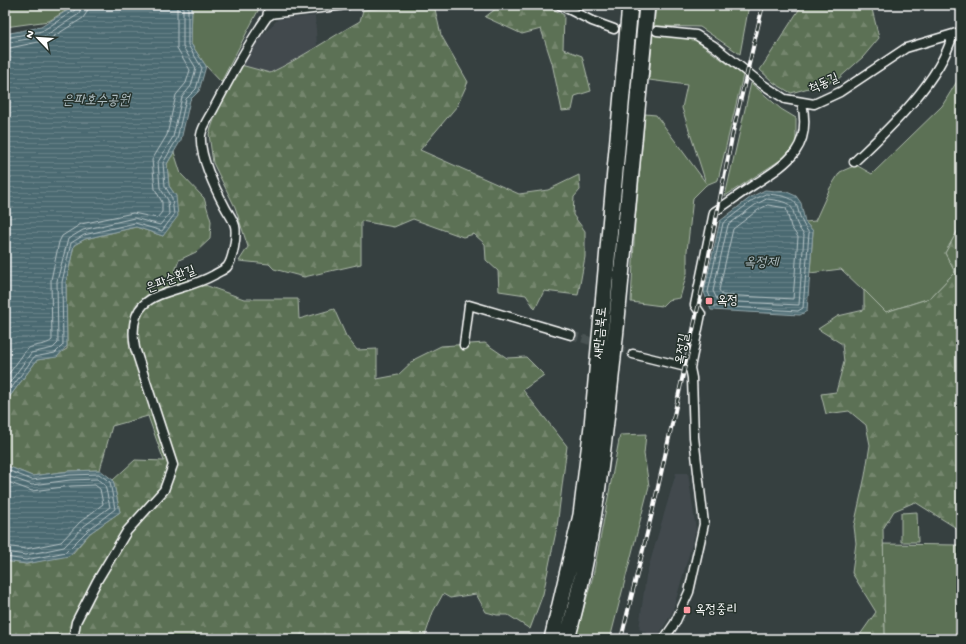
<svg xmlns="http://www.w3.org/2000/svg" width="966" height="644" viewBox="0 0 966 644" font-family="'Gochi Hand','Poor Story',sans-serif">
  <defs>
    <pattern id="forest-firs" width="22" height="20" patternUnits="userSpaceOnUse"><rect width="22" height="20" fill="#5b7154"/><path d="M5 1l3.5 6h-7zM16 11l3.5 6h-7z" fill="#74866e"/></pattern>
    <pattern id="water-rules" width="6" height="5" patternUnits="userSpaceOnUse"><rect width="6" height="5" fill="#4c6b72"/><path d="M0 2.5h6" fill="none" stroke="#678187"/></pattern>
  </defs>
  <rect width="100%" height="100%" fill="#364040"/>
  <filter id="ink" filterUnits="userSpaceOnUse"><feTurbulence type="fractalNoise" baseFrequency=".025" numOctaves="2"/><feDisplacementMap in="SourceGraphic" scale="8" xChannelSelector="R" yChannelSelector="G"/><feConvolveMatrix kernelMatrix="1 2 1 2 8 2 1 2 1" color-interpolation-filters="sRGB"/></filter>
  <g filter="url(#ink)">
    <path fill="#42494e" d="M315,16L317,45L295,61L270,73L241,65L256,42L278,19Z
      M676,473H688L696,530L672,613L657,638L639,629L646,576Z"/>
    <path fill="#5b7154" stroke="#adb8aa" d="M5,5H75L49,21L5,27Z
      M192,5H261L221,82L206,66L191,44Z
      M656,5H749L740,54L700,27L654,26Z
      M653,33L695,40L743,75L718,180L706,185L693,198L687,251V273L680,298L668,300L662,306L631,302L635,223L645,114L656,115L706,183L682,108L687,85L649,80Z
      M959,78H961V225L945,253L955,272L930,298L886,312L841,269L810,273L813,231L805,222L815,221L830,188L840,172L856,165L872,174L942,106Z
      M751,83L781,109L796,118V144L782,159L725,196Z
      M646,434L644,454L649,486L610,639H575L593,576L620,435Z
      M917,512L918,542H901V513Z
      M883,544L958,545L957,639H885Z"/>
    <path fill="url(#forest-firs)" stroke="#adb8aa" d="M413,5H434L441,35L468,82L457,106L420,150L519,194L548,190L579,175L580,190L574,197L573,215L585,231V257L578,295L544,291L535,309L526,295L499,291L498,271L486,260L485,244L474,234L463,237L413,219L394,227L361,221V264L304,277L274,269L269,264L239,261L248,247L235,207L213,163L209,134L217,111L241,65L270,73C301,58 330,38 360,21L363,10Z
      M501,5H546L564,15L563,49L582,56L591,91L575,96L572,110L562,111L552,63L541,29L522,34L485,17Z
      M802,5H871L879,38L863,57L837,80L791,93L774,83L760,70Z
      M174,152L181,174L204,198L211,221L210,239L196,252L179,260L174,274L244,299H298L299,319L334,309L346,336L357,350L377,349V379L398,375L415,359L441,346L485,343L507,358L526,357L544,375L523,390L567,446L557,527L543,594L530,629L508,615H497L486,612L476,594L450,598L443,594L433,612L424,639H5V561L26,564L72,554L90,533L120,512L113,480L135,460L164,461L148,416L112,426L100,470L69,471L32,476L5,465V403L37,360L50,358L67,349L66,282L74,245L85,239L136,227L163,236L176,196L169,186L167,164Z
      M961,225V531L915,502L894,511L883,529L885,639H857L876,612L852,573L856,543L854,526L865,476L870,445L866,425L849,411L826,414L821,394L836,392L844,362L842,344L818,329L838,316L864,310V290L886,312L930,298L955,272L945,253Z"/>
    <path fill="url(#water-rules)" stroke="#94a6aa" d="M76,5H192L191,44L206,66L199,91L190,100L181,140L167,164L169,186L176,196L178,216L163,236L136,227L85,239L74,245L66,282L67,346L57,357L37,360L5,403V34L41,27Z
      M765,190L787,192L796,196L801,203L805,222L813,231L807,311L800,315L711,310L704,292L720,221L751,197Z
      M5,465L32,476L69,471L100,470L113,480L120,512L90,533L69,556L26,564L5,561Z"/>
    <g fill="none" stroke-linecap="round" stroke-linejoin="round">
      <path stroke="#b7c4c7" stroke-width="1" d="M5,38L42,31L75,10L77,5
        M5,43L45,36L79,14L82,5
        M5,49L48,40L83,18L87,12L88,5
        M766,194C810,197 789,207 809,233L803,308L798,311L714,306L708,292L723,223L753,200Z
        M767,199C805,203 785,211 804,235L799,305L718,301L713,291L728,225L755,205Z
        M768,205L786,208L791,227L798,237L793,299L722,295L719,290L733,229L758,210Z
        M5,379L27,349C35,344 46,346 52,340L51,280L59,242L62,236L81,224L133,213L157,218L162,212V202L155,189L152,160L167,135L176,95L186,83L190,70L177,48V5
        M5,389L31,353L53,348L58,343L57,281L68,239L83,230L134,218L160,225L169,214L168,200L160,188L158,162L173,137L182,97L191,86L196,68L183,47V5
        M5,397L34,357L55,353L63,345L62,282L71,243L84,235L135,223L162,231L174,215L172,198L165,186L163,163L177,139L186,99L196,89L202,68L188,45V5
        M5,469L32,480L70,475L99,474L110,482L115,509L88,530L66,552L26,560L5,557
        M5,475L32,485L70,480L97,479L105,485L110,507L84,526L64,547L26,555L5,552
        M5,481L32,491L71,486L95,485L100,489L103,504L80,522L61,542L26,549L5,546"/>
      <path stroke="#4a5353" stroke-width="8" stroke-dasharray="8 4" stroke-linecap="butt" d="M571,335L633,354"/>
      <defs>
        <path id="street" d="M560,5L592,21L614,29
          M657,31L696,35L714,46L762,84L785,99L814,104L840,92L906,48L953,34H961
          M854,162C889,129 940,81 953,34L956,33
          M464,345L469,305L571,335
          M633,354L690,368
          M73,639L76,622L97,581L127,531L164,490L173,465L135,348C124,286 175,297 214,275C218,272 224,270 227,267C233,260 237,235 235,226C233,219 228,213 225,207C215,189 199,155 201,135C202,127 210,116 214,108C231,76 248,44 269,14L347,5
          M664,639L675,623L689,592L704,524L694,437L692,378L690,368L701,314L695,305L714,212C728,203 741,193 755,184C789,162 812,148 802,103"/>
        <path id="secondary" d="M269,14L272,5"/>
        <path id="highway" d="M552,639L581,515L592,426L630,5
          M567,639C596,535 606,426 617,319C627,214 637,110 647,5"/>
      </defs>
      <use href="#street" stroke="#fff" stroke-width="11"/>
      <use href="#secondary" stroke="#fff" stroke-width="14"/>
      <use href="#highway" stroke="#fff" stroke-width="18"/>
      <use href="#street" stroke="#26332d" stroke-width="8"/>
      <use href="#secondary" stroke="#26332d" stroke-width="11"/>
      <use href="#highway" stroke="#26332d" stroke-width="15"/>
      <defs>
        <path id="rail" d="M621,639L654,505L703,285L733,132L763,5"/>
      </defs>
      <use href="#rail" stroke="#fff" stroke-width="4"/>
      <use href="#rail" stroke="#26332d" stroke-width="2.5" stroke-dasharray="8" stroke-linecap="butt"/>
    </g>
  </g>
  <g fill="#ff9aa2" stroke="#26332d" stroke-width="1.5">
    <rect x="705" y="297" width="8" height="8" rx="2"/>
    <rect x="683" y="606" width="8" height="8" rx="2"/>
  </g>
  <g text-anchor="middle" dominant-baseline="central" stroke-width="3" stroke-linejoin="round" paint-order="stroke">
    <g font-size="13" fill="#fff" stroke="#26332d">
      <text transform="translate(824 84) rotate(-24)">척동길</text>
      <text transform="translate(171 280) rotate(-22)">은파순환길</text>
      <text transform="translate(601 333) rotate(-85)">새만금북로</text>
      <text transform="translate(683 349) rotate(-81)">옥정길</text>
    </g>
    <g font-size="13" fill="#fff" stroke="#26332d" text-anchor="start">
      <text x="717" y="301">옥정</text>
      <text x="695" y="610">옥정중리</text>
    </g>
    <g font-size="14" font-style="italic" fill="#aebcc0" stroke="#26332d">
      <text x="96" y="101">은파호수공원</text>
      <text x="761" y="263">옥정제</text>
    </g>
  </g>
  <rect width="966" height="644" fill="none" stroke="#26332d" stroke-width="20"/>
  <rect x="10" y="10" width="946" height="624" fill="none" stroke="#fff" stroke-width="1.5" filter="url(#ink)"/>
  <g transform="translate(38 38) rotate(295)" stroke="#26332d" stroke-width="3" paint-order="stroke">
  <path d="M0-3L7 15L0 10L-7 15Z" fill="#ffffff"/>
  <text y="-6" font-size="11" font-weight="bold" text-anchor="middle" fill="#ffffff">N</text>
  </g>
</svg>
